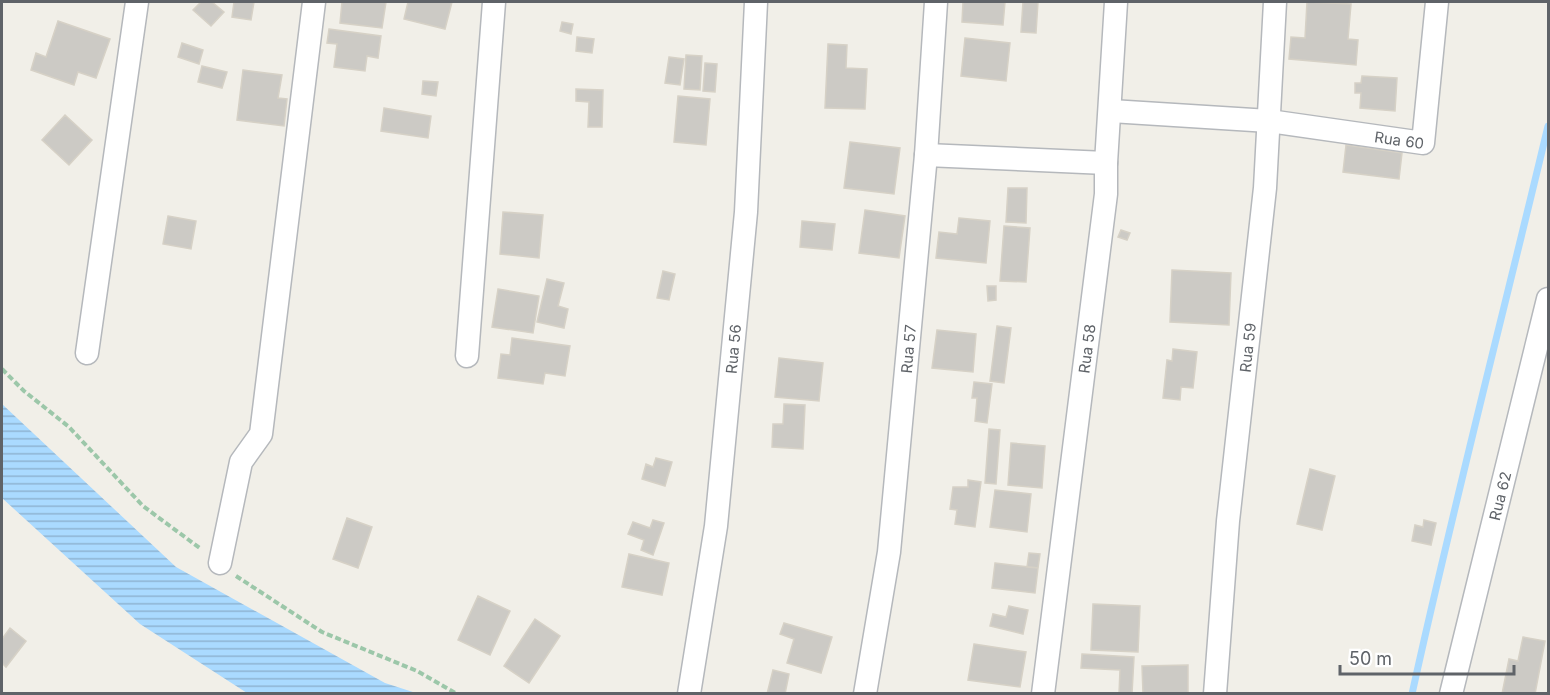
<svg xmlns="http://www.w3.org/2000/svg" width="1550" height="695" viewBox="0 0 1550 695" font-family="Inter,sans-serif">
  <defs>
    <pattern id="water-rules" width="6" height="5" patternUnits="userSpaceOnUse" patternTransform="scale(1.5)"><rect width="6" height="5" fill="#aadaff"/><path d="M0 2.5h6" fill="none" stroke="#8eb4d2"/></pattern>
  </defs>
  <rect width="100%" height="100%" fill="#f1efe8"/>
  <path fill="url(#water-rules)" d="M2,404L176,567L385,683L416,693H247L140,624L2,498Z"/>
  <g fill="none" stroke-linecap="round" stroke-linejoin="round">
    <path stroke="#aadaff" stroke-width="7" d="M1412,694C1454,503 1503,315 1548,126"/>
  </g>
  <path fill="#cccac5" stroke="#d6d1c6" stroke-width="1.5" d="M201,2H212L224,12L211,26L193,10Z
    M234,2H254L251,20L232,17Z
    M342,2H386L382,28L340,23Z
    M408,2H452L445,29L404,19Z
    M963,2H1005L1003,25L962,22Z
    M1023,2H1038L1036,33L1021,32Z
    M1307,2L1351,4L1348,39L1358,40L1356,65L1289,59L1291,37L1305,38Z
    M58,21L110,39L96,78L78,72L74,85L31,70L36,53L46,57Z
    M562,22L573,24L571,34L560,31Z
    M329,29L381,36L378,58L367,56L365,71L334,67L337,44L327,43Z
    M577,37L594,39L592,53L576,51Z
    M965,38L1010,43L1006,81L961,76Z
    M182,43L203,50L199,64L178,57Z
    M828,44L847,45L846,68L867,69L865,109L825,108Z
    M686,55L702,56L700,90L684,89Z
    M669,57L684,59L680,85L665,83Z
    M705,63L717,64L715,92L703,91Z
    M202,66L227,72L222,88L198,82Z
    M243,70L282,75L278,98L287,99L284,126L237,120Z
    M1362,76L1397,78L1395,111L1360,108L1361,93H1355V83H1361Z
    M423,81L438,82L436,96L422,94Z
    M576,89L603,90L602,127H588L589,102L576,101Z
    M678,96L710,99L706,145L674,142Z
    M384,108L431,116L428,138L381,131Z
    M65,115L92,140L69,165L42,140Z
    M850,142L900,148L894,194L844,188Z
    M1346,145L1402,153L1399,179L1343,172Z
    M1008,188H1027L1026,223L1006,222Z
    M865,210L905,216L899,258L859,253Z
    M503,212L543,215L539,258L500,254Z
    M168,216L196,221L191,249L163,244Z
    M959,218L990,221L986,263L936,258L939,232L957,234Z
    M802,221L835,224L832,250L800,247Z
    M1004,226L1030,228L1026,282L1000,281Z
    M1121,230L1130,233L1127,240L1118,237Z
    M1172,270L1231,273L1229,325L1170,322Z
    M663,271L675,274L669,300L657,298Z
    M547,279L564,283L558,306L568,309L564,328L537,322Z
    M987,286H996V300L988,301Z
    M498,289L539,296L533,333L492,327Z
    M997,326L1011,328L1004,383L990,381Z
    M937,330L976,334L973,372L932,368Z
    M512,338L570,346L565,376L545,373L543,384L498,378L501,354L510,355Z
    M1173,349L1197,352L1193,388L1181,387L1180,400L1163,398L1167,360L1172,361Z
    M779,358L823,363L819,401L775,397Z
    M974,382L992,384L987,423L975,421L977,398H972Z
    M784,404L805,405L803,449L772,447L773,424H783Z
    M989,429L1000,430L996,484L985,483Z
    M1011,443L1045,446L1042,488L1008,485Z
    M656,458L672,462L665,486L642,479L646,464L653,467Z
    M1310,469L1335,476L1322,530L1297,524Z
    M968,480L981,482L975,527L955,524L957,510L950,509L953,487H968Z
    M995,490L1031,494L1027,532L990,527Z
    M347,518L372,527L358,568L333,559Z
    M653,520L664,523L653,555L641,550L644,540L628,534L633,522L650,528Z
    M1424,520L1436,523L1431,545L1412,541L1415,525L1423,527Z
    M1029,553L1040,554L1038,568L1027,567Z
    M629,554L669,563L662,595L622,587Z
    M995,563L1038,568L1035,593L992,588Z
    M478,596L510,611L490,655L458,640Z
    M1093,604L1140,606L1138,652L1091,650Z
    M1009,606L1028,610L1023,634L990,626L993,614L1006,617Z
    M535,619L560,636L529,683L504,666Z
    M784,623L832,637L821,673L787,663L794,639L780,634Z
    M10,628L26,641L6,667L2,663V639Z
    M1523,637L1545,641L1535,694H1502L1509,659L1518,661Z
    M974,644L1026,652L1020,687L968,680Z
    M1082,654L1134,657L1132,694H1119L1120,670L1081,668Z
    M1188,665V694H1143L1142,666Z
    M773,670L789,674L785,694H767Z"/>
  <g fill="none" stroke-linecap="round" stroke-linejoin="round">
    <defs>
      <g id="minor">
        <path id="s1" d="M1111,111L1269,121L1423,143L1437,2"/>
        <path d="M926,155L1106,163"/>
        <path d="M87,353L137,2"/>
        <path d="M467,356L494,2"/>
        <path d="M220,563L241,462L261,434L314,2"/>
        <path id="s2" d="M689,694L716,526L746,212L756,2"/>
        <path id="s3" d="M865,694L889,552L926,155L936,2"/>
        <path id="s4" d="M1043,694L1106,194V163L1116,2"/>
        <path id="s5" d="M1215,694L1228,521L1265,188L1275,2"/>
        <path id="s6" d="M1451,694L1548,299"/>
      </g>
    </defs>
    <use href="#minor" stroke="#b5b8bc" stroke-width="25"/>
    <path stroke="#9cc7a9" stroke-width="4" stroke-dasharray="6 3" stroke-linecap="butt" d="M2,369L24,391L69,427L143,506L201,549
      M236,576L322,632L417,671L457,694"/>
    <use href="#minor" stroke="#fff" stroke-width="22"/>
  </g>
  <g text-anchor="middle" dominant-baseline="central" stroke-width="4.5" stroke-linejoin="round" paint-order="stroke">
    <g font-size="15" fill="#5f6368" stroke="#fff">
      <text stroke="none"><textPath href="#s1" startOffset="290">Rua 60</textPath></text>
      <text stroke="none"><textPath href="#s2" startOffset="348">Rua 56</textPath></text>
      <text stroke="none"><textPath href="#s3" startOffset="348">Rua 57</textPath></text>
      <text stroke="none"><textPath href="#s4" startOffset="348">Rua 58</textPath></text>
      <text stroke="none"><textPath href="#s5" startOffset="348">Rua 59</textPath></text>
      <text stroke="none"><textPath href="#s6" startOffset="204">Rua 62</textPath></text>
    </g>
  </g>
  <rect width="1550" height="695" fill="none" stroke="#5f6368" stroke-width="6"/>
  <path d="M1340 665v9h174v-9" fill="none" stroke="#5f6368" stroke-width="3"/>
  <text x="1349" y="665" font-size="18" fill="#5f6368" stroke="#ffffff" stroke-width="4.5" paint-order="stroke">50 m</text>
</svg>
